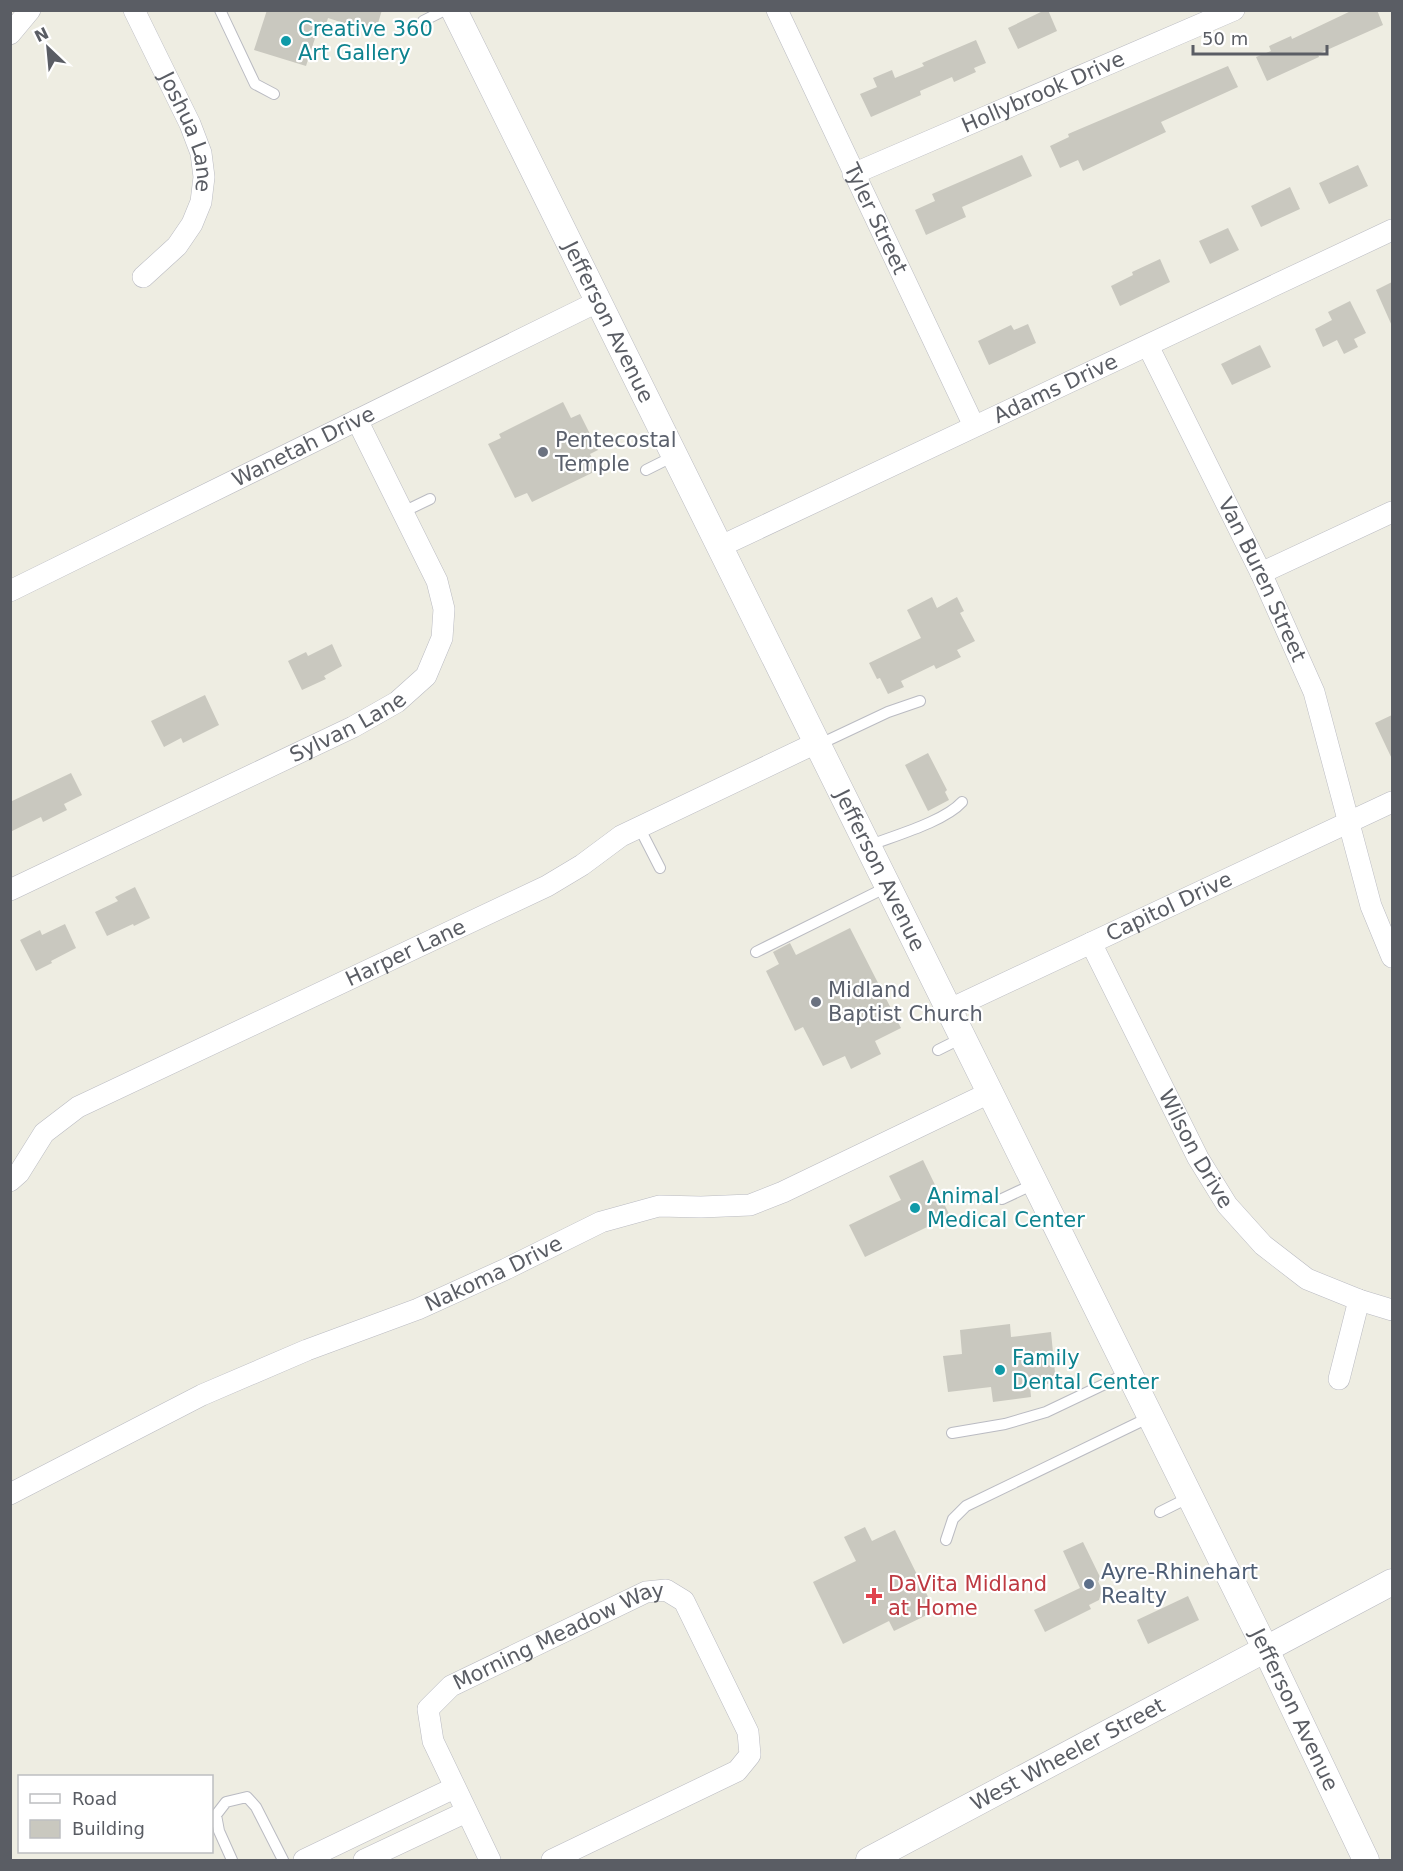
<svg xmlns="http://www.w3.org/2000/svg" width="1403" height="1871" viewBox="0 0 1403 1871" font-family="'DejaVu Sans',sans-serif">
  <rect width="100%" height="100%" fill="#eeede2"/>
  <path fill="#c9c8bf" d="M267,10H382L375,33L328,18L324,31L318,29L306,66L254,50Z
    M1045,10H1048L1057,31L1018,49L1008,28Z
    M1353,10H1377L1383,25L1318,54L1319,57L1267,81L1256,57L1271,51L1269,46L1291,36L1292,39Z
    M976,40L986,63L974,68L976,72L954,82L952,77L920,91L921,95L871,117L860,94L877,87L873,78L892,70L895,78L924,66L922,63Z
    M1228,66L1238,87L1161,122L1166,132L1083,171L1078,160L1060,168L1050,146L1069,137L1068,134Z
    M1022,155L1032,176L962,207L966,217L926,235L915,210L935,201L932,194Z
    M1358,165L1368,186L1329,204L1319,183Z
    M1290,187L1300,209L1261,227L1251,206Z
    M1228,228L1239,250L1210,264L1199,241Z
    M1160,259L1170,282L1120,306L1111,286L1133,275L1132,272Z
    M1392,282V326L1376,290Z
    M1350,301L1366,333L1354,339L1358,347L1344,354L1337,340L1323,347L1315,329L1332,320L1328,312Z
    M1028,324L1036,343L989,365L978,341L1011,325L1014,330Z
    M1260,345L1271,367L1232,385L1221,364Z
    M563,402L571,418L580,414L598,450L590,454L598,470L532,502L527,493L515,498L488,444L501,438L499,434Z
    M932,597L937,608L957,597L964,611L960,613L975,641L957,650L961,657L936,669L934,665L901,681L904,687L888,694L880,678L877,679L869,663L921,638L907,610Z
    M332,644L342,666L324,676L326,679L302,690L288,661L306,652L308,656Z
    M205,695L219,725L183,743L181,738L164,747L151,721Z
    M1392,715V759L1375,723Z
    M928,753L947,790L945,792L949,800L928,811L905,765Z
    M71,773L82,795L64,804L67,810L43,822L41,817L10,832V802Z
    M135,887L150,918L134,926L133,924L107,936L95,912L118,901L115,897Z
    M65,924L76,948L51,961L52,963L36,971L20,940L40,930L42,935Z
    M850,928L901,1028L875,1041L881,1054L851,1069L845,1056L823,1066L803,1027L795,1031L766,971L779,964L773,952L790,943L796,955Z
    M923,1160L950,1216L865,1257L849,1225L901,1200L889,1176Z
    M1010,1324L1011,1337L1051,1332L1056,1383L1030,1386L1031,1397L993,1402L991,1387L948,1392L943,1356L962,1354L960,1330Z
    M865,1527L872,1541L895,1530L935,1611L894,1631L889,1621L843,1644L813,1582L856,1561L844,1537Z
    M1083,1542L1101,1579L1098,1581L1102,1590L1099,1600L1089,1605L1091,1609L1045,1632L1034,1610L1080,1588L1063,1551Z
    M1188,1596L1199,1620L1148,1644L1137,1620Z"/>
  <g fill="none" stroke-linecap="round" stroke-linejoin="round">
    <defs>
      <path id="service" d="M220,10L255,84L274,94
        M423,21L445,10
        M646,470L674,456
        M403,512L430,499
        M818,745L888,712L920,701
        M639,827L660,868
        M868,846C893,836 944,822 962,802
        M756,952L887,887
        M938,1050L962,1038
        M1002,1199L1034,1184
        M952,1433L1005,1424L1046,1412L1128,1373
        M1160,1512L1190,1497
        M946,1540L953,1519L966,1506L1150,1417
        M232,1860L219,1831L216,1815L226,1802L247,1797L256,1807L283,1860"/>
      <g id="minor">
        <path id="s1" d="M134,10L190,124L201,153L204,177L201,202L192,224L177,246L143,277"/>
        <path id="s2" d="M777,10L974,426"/>
        <path d="M10,34L30,10"/>
        <path id="s3" d="M853,174L1234,10"/>
        <path id="s4" d="M1148,346L1261,573L1314,692L1371,906L1392,957"/>
        <path id="s5" d="M719,547L1392,230"/>
        <path d="M1261,573L1392,512"/>
        <path id="s6" d="M10,591L597,302"/>
        <path id="s7" d="M10,890L353,727L397,702L426,676L442,638L444,609L437,581L357,420"/>
        <path id="s8" d="M1091,943L1198,1158L1227,1205L1263,1245L1307,1279L1359,1300L1392,1310"/>
        <path id="s9" d="M948,1010L1392,802"/>
        <path id="s10" d="M10,1181L19,1173L44,1133L78,1107L547,886L582,865L621,836L816,743"/>
        <path d="M1339,1379L1359,1300"/>
        <path id="s11" d="M10,1494L202,1395L307,1350L418,1309L506,1269L601,1222L659,1206L701,1207L750,1205L783,1192L989,1093"/>
        <path d="M304,1860L454,1788"/>
        <path d="M364,1860L466,1812"/>
        <path id="s12" d="M490,1860L433,1741L428,1709L451,1686L646,1592L666,1590L684,1601L748,1732L750,1755L737,1771L552,1860"/>
      </g>
      <g id="tertiary">
        <path id="s13" d="M454,10L1266,1650L1366,1860"/>
        <path id="s14" d="M869,1860L1392,1582"/>
      </g>
    </defs>
    <use href="#service" stroke="#babbc2" stroke-width="12"/>
    <use href="#minor" stroke="#babbc2" stroke-width="22"/>
    <use href="#tertiary" stroke="#babbc2" stroke-width="27"/>
    <use href="#service" stroke="#fff" stroke-width="10"/>
    <use href="#minor" stroke="#fff" stroke-width="21"/>
    <use href="#tertiary" stroke="#fff" stroke-width="26"/>
  </g>
  <g fill="#0f9aa8" stroke="#fff" stroke-width="2">
    <circle cx="286" cy="41" r="6"/>
    <circle cx="915" cy="1208" r="6"/>
    <circle cx="1000" cy="1370" r="6"/>
  </g>
  <g fill="#6b7280" stroke="#fff" stroke-width="2">
    <circle cx="543" cy="452" r="6"/>
    <circle cx="816" cy="1002" r="6"/>
  </g>
  <circle fill="#5c6f8a" stroke="#fff" stroke-width="2" cx="1089" cy="1584" r="6"/>
  <path fill="#e0444e" stroke="#fff" stroke-width="2" d="M871 1587h6v6h6v6h-6v6h-6v-6h-6v-6h6z"/>
  <g text-anchor="middle" dominant-baseline="central" stroke-width="4.5" stroke-linejoin="round" paint-order="stroke">
    <g font-size="21" fill="#0d838f" stroke="#fff" text-anchor="start">
      <text x="298" y="29">Creative 360<tspan x="298" dy="24">Art Gallery</tspan></text>
      <text x="927" y="1196">Animal<tspan x="927" dy="24">Medical Center</tspan></text>
      <text x="1012" y="1358">Family<tspan x="1012" dy="24">Dental Center</tspan></text>
    </g>
    <g font-size="21" fill="#5a5d64" stroke="#fff">
      <text stroke="none"><textPath href="#s3" startOffset="207">Hollybrook Drive</textPath></text>
      <text stroke="none"><textPath href="#s1" startOffset="134">Joshua Lane</textPath></text>
      <text stroke="none"><textPath href="#s2" startOffset="231">Tyler Street</textPath></text>
      <text stroke="none"><textPath href="#s13" startOffset="348">Jefferson Avenue</textPath></text>
      <text stroke="none"><textPath href="#s5" startOffset="372">Adams Drive</textPath></text>
      <text stroke="none"><textPath href="#s6" startOffset="327">Wanetah Drive</textPath></text>
      <text stroke="none"><textPath href="#s4" startOffset="260">Van Buren Street</textPath></text>
      <text stroke="none"><textPath href="#s7" startOffset="375">Sylvan Lane</textPath></text>
      <text stroke="none"><textPath href="#s13" startOffset="960">Jefferson Avenue</textPath></text>
      <text stroke="none"><textPath href="#s9" startOffset="244">Capitol Drive</textPath></text>
      <text stroke="none"><textPath href="#s10" startOffset="464">Harper Lane</textPath></text>
      <text stroke="none"><textPath href="#s8" startOffset="231">Wilson Drive</textPath></text>
      <text stroke="none"><textPath href="#s11" startOffset="532">Nakoma Drive</textPath></text>
      <text stroke="none"><textPath href="#s12" startOffset="316">Morning Meadow Way</textPath></text>
      <text stroke="none"><textPath href="#s13" startOffset="1896">Jefferson Avenue</textPath></text>
      <text stroke="none"><textPath href="#s14" startOffset="225">West Wheeler Street</textPath></text>
    </g>
    <g font-size="21" fill="#5b616d" stroke="#fff" text-anchor="start">
      <text x="555" y="440">Pentecostal<tspan x="555" dy="24">Temple</tspan></text>
      <text x="828" y="990">Midland<tspan x="828" dy="24">Baptist Church</tspan></text>
    </g>
    <g font-size="21" fill="#4e5e75" stroke="#fff" text-anchor="start">
      <text x="1101" y="1572">Ayre-Rhinehart<tspan x="1101" dy="24">Realty</tspan></text>
    </g>
    <g font-size="21" fill="#be3a42" stroke="#fff" text-anchor="start">
      <text x="888" y="1584">DaVita Midland<tspan x="888" dy="24">at Home</tspan></text>
    </g>
  </g>
  <rect width="1403" height="1871" fill="none" stroke="#5a5d64" stroke-width="24"/>
  <rect x="18" y="1775" width="195" height="78" fill="#ffffff" stroke="#bdbec1" stroke-width="1.5"/>
  <rect x="30" y="1794" width="30" height="9" fill="#ffffff" stroke="#bdbec1" stroke-width="1.5"/>
  <text x="72" y="1805" font-size="18" fill="#5a5d64">Road</text>
  <rect x="30" y="1820" width="30" height="18" fill="#c9c8bf" stroke="#bdbec1" stroke-width="1.5"/>
  <text x="72" y="1835" font-size="18" fill="#5a5d64">Building</text>
  <g transform="translate(48 48) rotate(334)" stroke="#ffffff" stroke-width="4.5" paint-order="stroke">
  <path d="M0-4.5L10 22L0 15L-10 22Z" fill="#5a5d64"/>
  <text y="-9" font-size="16" font-weight="bold" text-anchor="middle" fill="#5a5d64">N</text>
  </g>
  <path d="M1193 45v9h134v-9" fill="none" stroke="#5a5d64" stroke-width="3"/>
  <text x="1202" y="45" font-size="18" fill="#5a5d64" stroke="#ffffff" stroke-width="4.5" paint-order="stroke">50 m</text>
</svg>
